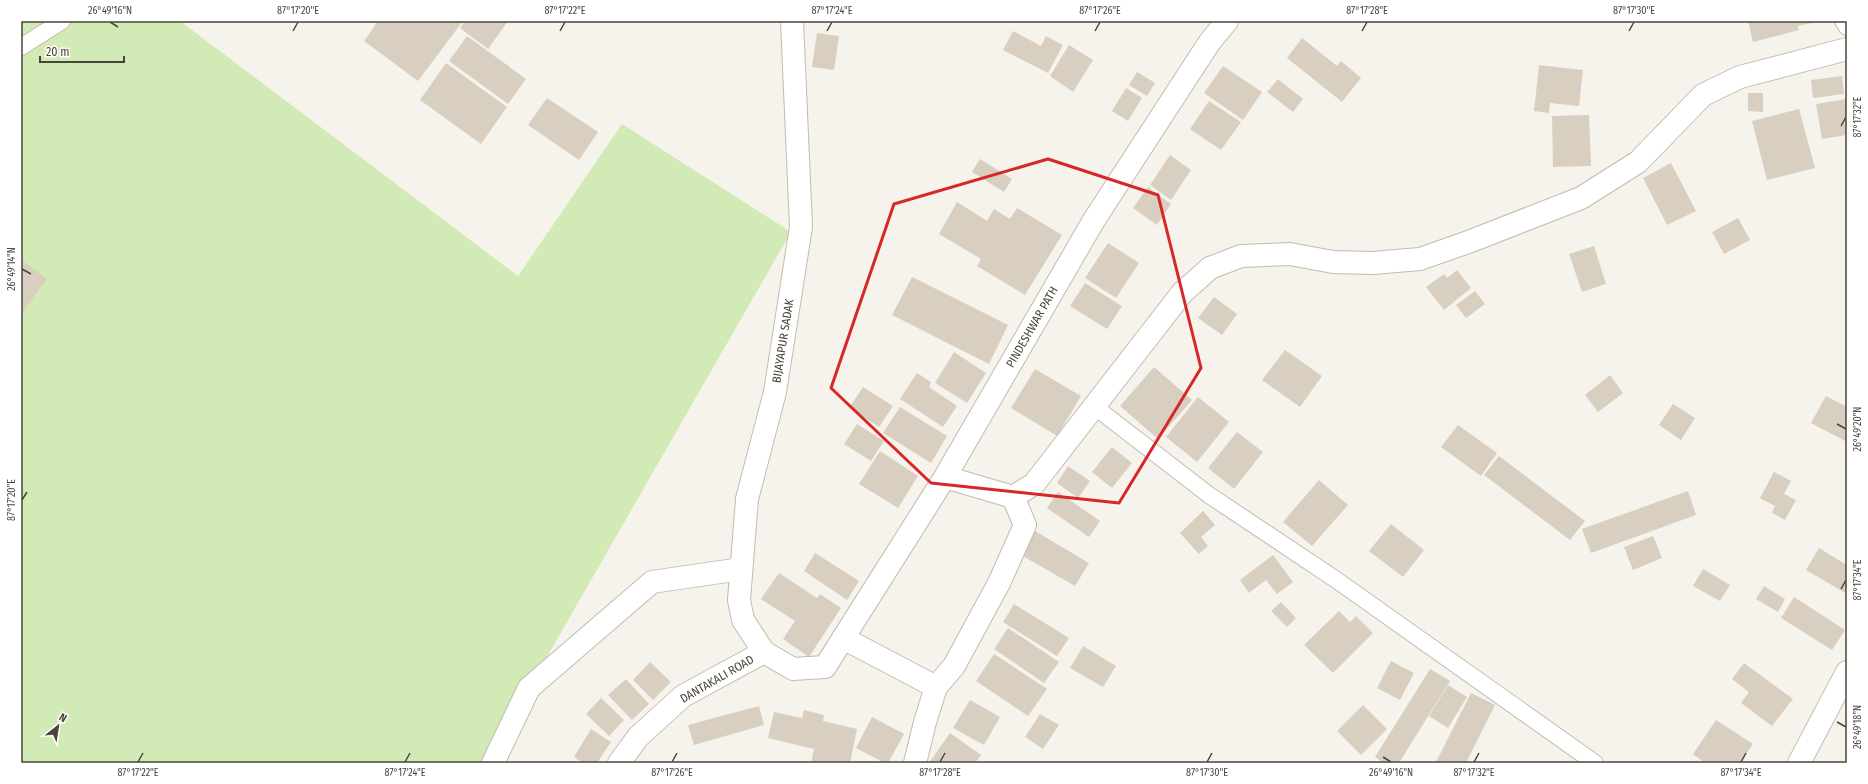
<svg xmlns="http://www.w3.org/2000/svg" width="1868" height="784" viewBox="0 0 1868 784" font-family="'Fira Sans Condensed',sans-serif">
  <rect width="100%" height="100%" fill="#f6f3ec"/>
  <path fill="#d2eab5" d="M21,21H180L518,276L622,124L791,232L529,688L493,763H21Z"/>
  <path fill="#d8cfc1" d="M378,21H463L418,81L364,41Z
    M465,21H508L488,49L460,28Z
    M1748,21H1816V22L1798,26L1799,30L1753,42Z
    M1013,31L1041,46L1046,36L1063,45L1048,73L1003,50Z
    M817,33L839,36L834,70L812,67Z
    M467,36L526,79L508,104L449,61Z
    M1302,38L1337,66L1341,61L1361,78L1342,102L1287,58Z
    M1069,45L1093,60L1073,92L1050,76Z
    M446,63L507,107L481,144L420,100Z
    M1539,65L1583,70L1579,106L1550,103L1549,113L1534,111Z
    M1223,66L1262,92L1243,120L1204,93Z
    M1137,72L1155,83L1147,96L1129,85Z
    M1842,76L1844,94L1813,98L1811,80Z
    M1278,79L1303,99L1293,112L1267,92Z
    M1126,88L1142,98L1128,121L1112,111Z
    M1748,93H1763V112L1748,111Z
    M547,98L598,132L579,160L528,125Z
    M1847,99V135L1822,139L1816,104Z
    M1209,101L1241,122L1221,150L1190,129Z
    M1799,109L1815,168L1767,180L1752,121Z
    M1589,115L1591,166L1553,167L1552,116Z
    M1170,155L1191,170L1171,200L1150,185Z
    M980,159L1012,179L1004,192L972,172Z
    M1671,163L1696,211L1667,225L1643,178Z
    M1148,187L1171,204L1157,225L1133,208Z
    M957,202L987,221L994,209L1010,219L1017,208L1062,235L1025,295L977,266L981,259L939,234Z
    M1738,218L1750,240L1724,254L1712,232Z
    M1108,243L1139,263L1116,298L1085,278Z
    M1594,246L1606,284L1582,292L1569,254Z
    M21,260L47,279L21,314Z
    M1457,270L1471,288L1444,310L1426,287L1444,274L1447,278Z
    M912,277L1008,325L989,364L892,315Z
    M1085,283L1122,306L1107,329L1070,306Z
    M1475,291L1485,304L1466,318L1456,305Z
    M1214,297L1237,314L1222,335L1198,318Z
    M1285,350L1322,376L1300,407L1262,380Z
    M954,352L986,373L967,403L935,383Z
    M1154,367L1192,400L1158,439L1120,406Z
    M1035,369L1081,396L1057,436L1011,408Z
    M917,373L931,382L929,387L957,406L943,427L900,399Z
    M1610,375L1623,393L1598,412L1585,395Z
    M863,387L893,406L879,427L849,408Z
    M1826,396L1847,407V442L1811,423Z
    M1198,397L1229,422L1197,462L1166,437Z
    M1673,404L1695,418L1681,440L1659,425Z
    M900,407L947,436L931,463L883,433Z
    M857,424L884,441L871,461L844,444Z
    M1458,425L1497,453L1481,476L1441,447Z
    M1237,432L1263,452L1234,489L1208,468Z
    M1112,447L1132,463L1112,488L1092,472Z
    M880,451L918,476L898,508L859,484Z
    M1499,456L1585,521L1570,540L1484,475Z
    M1068,466L1090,481L1078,498L1057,483Z
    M1774,472L1791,481L1784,494L1796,500L1785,520L1772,513L1775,506L1760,498Z
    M1319,480L1348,505L1312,546L1283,522Z
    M1688,491L1696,515L1591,553L1582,529Z
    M1058,492L1100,521L1089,537L1047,508Z
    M1203,511L1215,525L1201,537L1208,546L1199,554L1180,533Z
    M1391,524L1424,550L1403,577L1369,551Z
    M1035,531L1089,563L1075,586L1021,555Z
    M1653,536L1662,558L1633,570L1624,547Z
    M1819,548L1847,565V594L1806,570Z
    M815,553L859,581L847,600L804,571Z
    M1273,555L1293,582L1277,594L1266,580L1249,593L1240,580Z
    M1703,569L1730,585L1720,601L1693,586Z
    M779,573L817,598L820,594L841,608L809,657L783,639L795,621L761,599Z
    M1764,586L1785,599L1778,612L1756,599Z
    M1794,597L1845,630L1832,650L1781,618Z
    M1281,602L1296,618L1287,627L1271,611Z
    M1014,604L1069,638L1057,656L1003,622Z
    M1339,611L1350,622L1356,616L1373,633L1333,673L1304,645Z
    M1008,628L1059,662L1044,683L994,649Z
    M1083,646L1116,666L1103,687L1070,668Z
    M994,654L1047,689L1028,716L976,681Z
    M1391,661L1414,673L1400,700L1377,688Z
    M650,662L671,682L653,700L633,680Z
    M1744,663L1793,699L1772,726L1741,703L1749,692L1732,679Z
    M1430,669L1450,681L1399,763H1384L1375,757Z
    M626,679L649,704L632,720L608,695Z
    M1448,685L1467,697L1448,728L1429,716Z
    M1471,693L1495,705L1466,763H1438L1436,762Z
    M601,698L624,720L609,736L586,714Z
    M970,700L1000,717L984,745L953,728Z
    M1363,705L1387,729L1361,755L1337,731Z
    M759,706L764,725L694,745L688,725Z
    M804,710L824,715L823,721L857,729L850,763H811L814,749L768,738L774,712L802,718Z
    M1040,714L1059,725L1043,749L1025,737Z
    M872,717L904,734L888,763H885L856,748Z
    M1716,720L1753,744L1740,763H1705L1693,754Z
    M591,729L611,742L597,763H583L574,757Z
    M950,733L981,755L975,763H929Z"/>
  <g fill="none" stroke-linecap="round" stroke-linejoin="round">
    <defs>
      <path id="service" d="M1843,21L1847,27
        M21,47L62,21
        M1095,407L1209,495L1335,579L1595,763"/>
      <path id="minor" d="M945,477L1013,497L1034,484L1182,293L1210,268L1241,256L1290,254L1333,262L1373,263L1420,259L1471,241L1581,198L1638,162L1703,95L1740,77L1847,49
        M843,638L936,687
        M764,652L743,620L739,600L747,499L775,392L801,227L792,21
        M493,763L529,688L652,582L741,569
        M619,763L638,737L683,696L764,652L793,669L825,667L945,477L1094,220L1209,43L1227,21
        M915,763L925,722L936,687L954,666L999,583L1025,525L1013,497
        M1799,763L1847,672"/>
    </defs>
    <use href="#service" stroke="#c2bbae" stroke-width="18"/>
    <use href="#minor" stroke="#c2bbae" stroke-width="24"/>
    <use href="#service" stroke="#fff" stroke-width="16"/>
    <use href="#minor" stroke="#fff" stroke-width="22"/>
  </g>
  <path fill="none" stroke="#d62828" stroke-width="3" stroke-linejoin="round" d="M1048,159L1158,195L1201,368L1119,503L931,483L831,388L894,204Z"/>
  <path fill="none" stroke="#4b4439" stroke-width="1.5" d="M110,22L118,27M293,31L298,22M560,31L565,22M827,31L832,22M1095,31L1100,22M1362,31L1367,22M1629,31L1634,22M1841,126L1846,117M22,269L31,274M1837,424L1846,429M22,500L27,492M1841,589L1846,580M1837,722L1846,727M1383,757L1391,762M138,762L143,753M405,762L410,753M672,762L677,753M940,762L945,753M1207,762L1212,753M1474,762L1479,753M1741,762L1746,753"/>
  <g text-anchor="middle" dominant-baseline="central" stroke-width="3" stroke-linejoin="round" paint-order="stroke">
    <g font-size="12" fill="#4b4439" stroke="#fff">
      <text transform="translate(1032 327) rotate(-60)">PINDESHWAR PATH</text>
      <text transform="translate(783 341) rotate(-81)">BIJAYAPUR SADAK</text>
      <text transform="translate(717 679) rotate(-30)">DANTAKALI ROAD</text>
    </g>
  </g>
  <rect width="1868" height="784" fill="none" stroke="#ffffff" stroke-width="44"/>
  <g transform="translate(58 726) rotate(30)" stroke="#ffffff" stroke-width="3" paint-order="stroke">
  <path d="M0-3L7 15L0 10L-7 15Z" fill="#4b4439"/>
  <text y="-6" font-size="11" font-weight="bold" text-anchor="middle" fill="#4b4439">N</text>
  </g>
  <path d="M40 56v6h84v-6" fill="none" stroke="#4b4439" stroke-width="2"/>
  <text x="46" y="56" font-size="12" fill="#4b4439" stroke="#ffffff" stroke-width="3" paint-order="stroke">20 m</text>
  <rect x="22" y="22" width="1824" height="740" fill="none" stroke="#4b4439" stroke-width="1.5"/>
  <g font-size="10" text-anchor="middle" fill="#4b4439">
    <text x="110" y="14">26°49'16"N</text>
    <text x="298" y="14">87°17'20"E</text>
    <text x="565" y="14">87°17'22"E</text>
    <text x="832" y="14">87°17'24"E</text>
    <text x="1100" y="14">87°17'26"E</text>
    <text x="1367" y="14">87°17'28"E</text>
    <text x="1634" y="14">87°17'30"E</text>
    <text transform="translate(1857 117) rotate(-90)" y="4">87°17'32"E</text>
    <text transform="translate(11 269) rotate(-90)" y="4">26°49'14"N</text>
    <text transform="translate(1857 429) rotate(-90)" y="4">26°49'20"N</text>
    <text transform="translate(11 500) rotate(-90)" y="4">87°17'20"E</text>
    <text transform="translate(1857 580) rotate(-90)" y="4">87°17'34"E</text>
    <text transform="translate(1857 727) rotate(-90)" y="4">26°49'18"N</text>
    <text x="138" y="776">87°17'22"E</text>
    <text x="405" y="776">87°17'24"E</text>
    <text x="672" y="776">87°17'26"E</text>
    <text x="940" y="776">87°17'28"E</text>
    <text x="1207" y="776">87°17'30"E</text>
    <text x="1391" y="776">26°49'16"N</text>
    <text x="1474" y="776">87°17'32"E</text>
    <text x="1741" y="776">87°17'34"E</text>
  </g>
</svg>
